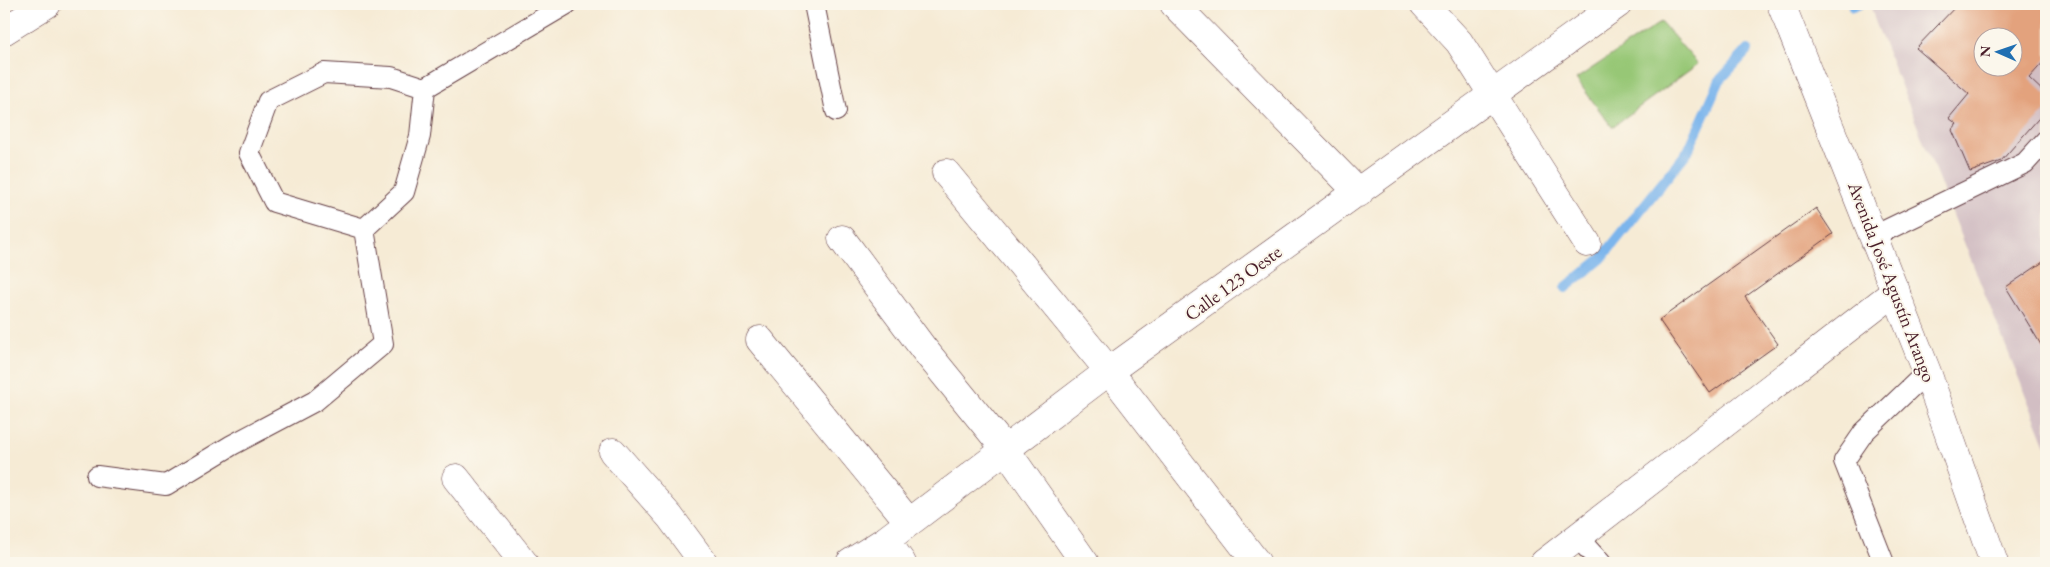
<svg xmlns="http://www.w3.org/2000/svg" width="2050" height="567" viewBox="0 0 2050 567" font-family="'EB Garamond',serif">
  <rect width="100%" height="100%" fill="#fbf7ec"/>
  <filter id="ink" filterUnits="userSpaceOnUse"><feTurbulence type="fractalNoise" baseFrequency=".02" numOctaves="2"/><feDisplacementMap in="SourceGraphic" scale="10" xChannelSelector="R" yChannelSelector="G"/><feConvolveMatrix kernelMatrix="1 2 1 2 8 2 1 2 1" color-interpolation-filters="sRGB"/></filter>
  <filter id="wash" filterUnits="userSpaceOnUse"><feTurbulence type="fractalNoise" baseFrequency=".0096" numOctaves="4" result="noise"/><feDisplacementMap in="SourceGraphic" scale="20" xChannelSelector="R" yChannelSelector="G"/><feGaussianBlur stdDeviation="1.12" result="paint"/><feColorMatrix in="noise" values="0 0 0 0 0 0 0 0 0 0 0 0 0 0 0 0 0 1.4 0 .05"/><feComposite in="paint" operator="in"/></filter>
  <g filter="url(#wash)">
    <rect width="100%" height="100%" fill="#f6ebd5"/>
    <path fill="#d2bec3" fill-rule="evenodd" d="M1870,4H2046V446L1875,21ZM1982,38H2012V68H1982Z"/>
    <path fill="#97c776" stroke="#707350" d="M1661,22L1698,64L1612,127L1576,79Z"/>
    <g fill="none" stroke-linecap="round" stroke-linejoin="round">
      <path stroke="#7cb5ec" stroke-width="10" d="M1853,7L1860,4
        M1565,288L1601,259L1688,151L1720,80L1748,50"/>
    </g>
    <g id="blocks">
      <path fill="#e3a27d" fill-rule="evenodd" d="M1958,4H2046V59L2029,78L2046,94V110L2001,161L1970,172L1952,130L1957,124L1949,118L1969,94L1916,48ZM1982,38H2012V68H1982Z
        M1816,208L1833,234L1745,297L1778,344L1710,393L1659,320Z
        M2046,260V353L2006,287Z"/>
    </g>
  </g>
  <g filter="url(#ink)">
    <use href="#blocks" fill-opacity="0" stroke="#643e44" stroke-width="1"/>
    <g fill="none" stroke-linecap="round" stroke-linejoin="round">
      <defs>
        <path id="lane" d="M814,4L836,111
          M425,88L420,136L404,192L364,229L274,202L249,153L268,101L324,73L391,77L425,88L567,4
          M1874,236L2025,163L2046,140
          M97,476L166,485L232,445L315,401L383,344L364,229
          M1577,537L1601,563
          M1884,563L1844,461L1864,432L1927,372"/>
        <path id="street" d="M1174,4L1359,193
          M1424,4L1459,42L1587,243
          M946,173L1109,371L1257,563
          M842,239L923,348L1006,450L1085,563
          M760,340L909,522
          M613,452L670,517L704,563
          M456,478L524,563
          M886,540L902,563
          M850,563L886,540L1109,371L1618,4
          M1544,563L1896,291"/>
        <path id="secondary" d="M1781,4L1927,372L1994,563
          M4,31L47,4"/>
      </defs>
      <use href="#lane" stroke="#643e44" stroke-width="22"/>
      <use href="#street" stroke="#643e44" stroke-width="29"/>
      <use href="#secondary" stroke="#643e44" stroke-width="29"/>
      <use href="#lane" stroke="#fff" stroke-width="20"/>
      <use href="#street" stroke="#fff" stroke-width="28"/>
      <use href="#secondary" stroke="#fff" stroke-width="28"/>
    </g>
  </g>
  <g text-anchor="middle" dominant-baseline="central" stroke-width="4" stroke-linejoin="round" paint-order="stroke">
    <g font-size="19" fill="#4a1f2b" stroke="#fbf7ec">
      <text transform="translate(1892 282) rotate(69)">Avenida José Agustín Arango</text>
      <text transform="translate(1233 283) rotate(-36)">Calle 123 Oeste</text>
    </g>
  </g>
  <rect width="2050" height="567" fill="none" stroke="#fbf7ec" stroke-width="20"/>
  <g transform="translate(1998 52) rotate(272)"><circle r="24" fill="#fbf7ec" stroke="#b4a19f"/>
  <path d="M0-4L9 19L0 12L-9 19Z" fill="#1f6fb2"/>
  <text y="-8" font-size="14" font-weight="bold" text-anchor="middle" fill="#4a1f2b">N</text>
  </g>
</svg>
